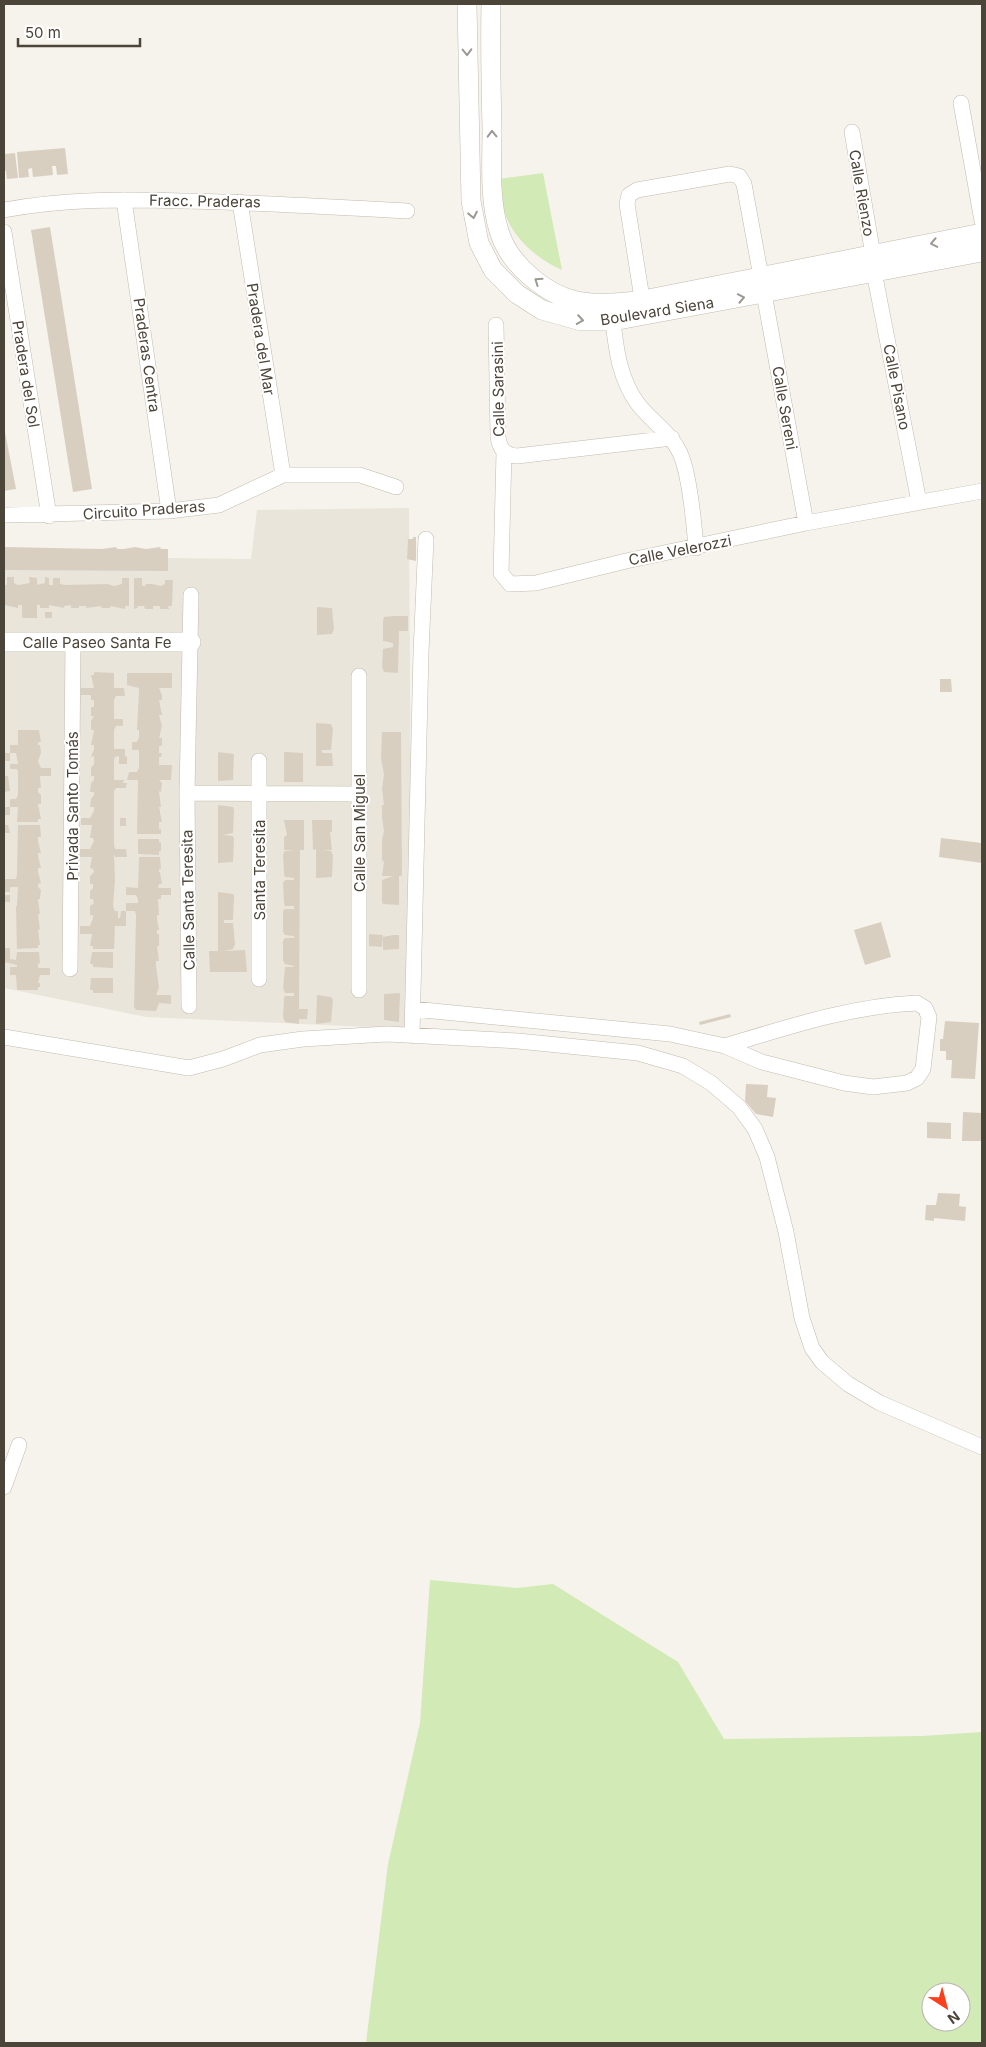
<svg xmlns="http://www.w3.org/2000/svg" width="986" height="2047" viewBox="0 0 986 2047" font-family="Inter,sans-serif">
  <rect width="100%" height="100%" fill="#f6f3ec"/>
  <path fill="#eae5da" d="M409,508L412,1029L146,1017L4,988V556L251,559L257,510Z"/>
  <path fill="#d2eab5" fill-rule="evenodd" d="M543,173L562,270C537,259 511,237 504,210C501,200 500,189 498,179Z
    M430,1580L517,1588L553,1584L678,1662L724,1739L922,1736L982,1732V2043H366L388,1864L420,1723ZM931,1992H961V2022H931Z"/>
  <path fill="#d8cfc1" d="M65,148L68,174L57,175L56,166H52L53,175L33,177L32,168L28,169L29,177L19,178L17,152Z
    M15,153L18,178L7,179L6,171H4V154Z
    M50,227L92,489L73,492L31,230Z
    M4,427L16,489L4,491Z
    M413,537H416V561L407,559L408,539H413Z
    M4,547L102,549L116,547L117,549H124L135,547L146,549L160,547L161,549H168V571L4,570Z
    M7,577H14V583L18,585L30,583L29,577L37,578V585L45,583V577L49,578V585H53V578H60V584L65,585L107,584L114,586L122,584V578H129V606H125V609L110,606V608H101L102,606L86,608V606H79V608H71V605L64,606V608L49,605V608H40V605H37V618H24L22,617V605H18V608L4,605V585H7Z
    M134,578H142V586H146L145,584H152L161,586L165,584V580H173L172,606H168L169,609H160V606H153V609H145L144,606H137L138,608L134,609Z
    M317,607L332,608L334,629L332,634L317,635Z
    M45,612H52V618H45Z
    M393,616H408V631H399L398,673L384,672L382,667L383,649L393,647V643L383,641V621L384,617Z
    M94,672L114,673V688H124L125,696H116L114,700V719H123V726H116L114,730V749H125V756L127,757V764H119V756L115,757L114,760V780H124L123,783H127L126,788H116L114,791V845L115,849H126L127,857H115L114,853L115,880L113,906L115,911H118V918H120L121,911H126V926H115L114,949H93V946H90L92,934H80V926H90L93,918V915H90V906L94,903L93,899H90V891L93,888V884H90V876L94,872L93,869L90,868L92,857H80V849H90L94,841L93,838H90L92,825H81V818H90L94,811V807H90L91,799L94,795V792H90L91,783L94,780V776H91V768L94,764V756L91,757L94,749V745H91L94,730H91V721L94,716H91V707H94V700H91V695H81V688H94L91,675H94Z
    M127,673H172V688H159L162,695V700H159L162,715H159L162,726L159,738H162V746H159V753H162L161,757H159V765H172L171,780H159L162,783L161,792L159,791L161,807H159L162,822H159V829H161V834H137L138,780H127L129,772H137L139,768V750H132V742H137L139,737V730H137L139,691V688L127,685Z
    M940,679H951L952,692H940Z
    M316,723L331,724L333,729L331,750H322V753H332L333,766H316Z
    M18,730H39L41,742H38V745H40L41,753L38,761L41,768H51V776H40L41,788H38V792L41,795V804H38L41,819H38V822H17L18,807H10V799H16L18,795V772L17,769H10V764H18L16,753H10V745H18Z
    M382,732H401L402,876H399V905L383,904L382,902V880L393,876H382L384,862L382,860V840L384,831L382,818V805H384L382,789L384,774L381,759Z
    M218,752L234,754L233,780L218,781Z
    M284,752L303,753V782H284Z
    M4,753H10V761H4Z
    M4,776H8L10,791L4,792Z
    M218,805L233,807L234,810L233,833L223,835L233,836L234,839L233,862L218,863Z
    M4,807H10V815H4Z
    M120,818H126V826H120Z
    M284,820H304V850H300L299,1009H308L307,1019H299V1024L285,1022L283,1017L284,998L285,996H294V993H285L283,988L285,967H294V966L285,964L283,960V941L285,938H294V936L285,935L283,932V911L285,909H294V906H285L284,903L283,883L285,880H294V878L285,877L284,874L283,854L285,851L294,850H284V837L287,835Z
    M312,820H332V832H330L332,850L322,851H331L333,855L332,877L316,878V849L313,850Z
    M4,825H8L10,833H4Z
    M18,825H40L41,837H38V841L41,853H38V856L41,868H38V872L41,883L38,884V887L41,890L40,899H38L40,914H38L40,930L38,929L40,945H38V948L17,949L16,906H17L18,887H10V892H4V879H16L17,875Z
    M941,838L982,843V863L939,857Z
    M138,839H159V842L161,843V851H159V855L138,854Z
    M139,857H160L161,869H159V872H160L162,884H159L158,888H171V895H161V899H158L159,915H157V919L159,930H157V934H159V946H157L159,961H156V965L159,988L156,995H171V1004L159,1003L156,1011L136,1010L134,1007L136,915L135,911H126V903H138V899L136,895H126V887L138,888Z
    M218,892L233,894L234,896L233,920H224V923H233L235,944L233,949L224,951L245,950L247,972H210L209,951H218Z
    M4,895H10V902H4Z
    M881,922L891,957L865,965L854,930Z
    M369,934L383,935L382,947L369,946Z
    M393,935H399V949L383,950V937Z
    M4,948H10V959L16,960L17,952H39L40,963L38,964V968H50V975H40L38,983H40V987H38V990H17L16,975H10V967H17V965L4,962Z
    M92,952H113V968L93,967V964H90Z
    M91,978H113V993H93V990H90Z
    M400,993L399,1022L384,1020V994Z
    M317,995L331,997L333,1000L331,1022L316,1024Z
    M730,1014L731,1017L700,1025L699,1022Z
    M945,1021L979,1023L975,1079L951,1078L952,1060H946V1051H940V1039H943Z
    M746,1084L768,1085L767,1097L776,1098L773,1117L756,1114L745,1101Z
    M963,1112L982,1113V1141H962Z
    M927,1122L951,1123V1139L927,1138Z
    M938,1193L960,1194L959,1206L966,1207L965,1221L934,1218V1221L925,1220L926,1205H936Z"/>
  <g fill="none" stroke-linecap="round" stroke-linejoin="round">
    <defs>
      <path id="minor" d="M961,103L982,221
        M852,132L873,255
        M124,200L169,511
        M240,202L283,475
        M4,210C63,199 122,199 182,201C257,202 332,207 407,211
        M4,232L49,516
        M874,272L919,502
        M644,311L627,204L629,195L637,190L730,174L739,176L744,184L806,523
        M613,321C616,350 620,380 638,404C652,422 671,433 680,453C690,475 694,523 696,548
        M496,325L498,437C500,449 504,455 517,456L672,438
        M504,452L501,573L510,584L536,583L626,561L806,523L982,491
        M4,515L169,511L219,505L283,475H360L396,487
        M259,761V979
        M187,793L358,794
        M70,969L73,643
        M359,990V676
        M189,1006L187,793L191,595
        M413,1009L670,1034L725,1046L762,1062L844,1083L873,1087L907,1083L917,1078L923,1069L929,1017L925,1008L917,1003C851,1006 788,1027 725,1046
        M412,1036L421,652L426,539
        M4,1037L189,1068L223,1059L260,1045L303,1039L387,1034L518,1041L638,1053L683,1066L711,1083L739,1107L755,1129L767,1157L786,1232L802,1318L812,1348L822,1362L848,1384L880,1403L982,1447
        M4,1487L19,1445"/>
      <path id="tertiary" d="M467,4L471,201L479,243L493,270L517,294L542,310L581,321H613L982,252
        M491,4C490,46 491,87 492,129C492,162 489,199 499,231C509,265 548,297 582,302C603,305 622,303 643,300L982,233
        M4,642H191"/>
    </defs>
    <use href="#minor" stroke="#c2bbae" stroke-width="16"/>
    <use href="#tertiary" stroke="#c2bbae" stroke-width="20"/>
    <use href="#minor" stroke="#fff" stroke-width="15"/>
    <use href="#tertiary" stroke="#fff" stroke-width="19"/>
  </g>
  <defs><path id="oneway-chevron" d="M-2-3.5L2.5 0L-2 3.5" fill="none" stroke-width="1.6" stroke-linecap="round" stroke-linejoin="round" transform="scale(1.25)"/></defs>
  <g stroke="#9c9892">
    <use href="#oneway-chevron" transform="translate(467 52) rotate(89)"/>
    <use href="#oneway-chevron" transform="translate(492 134) rotate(-91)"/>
    <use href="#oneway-chevron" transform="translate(473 215) rotate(79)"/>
    <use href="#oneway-chevron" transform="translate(934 243) rotate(169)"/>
    <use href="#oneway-chevron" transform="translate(538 281) rotate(-145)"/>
    <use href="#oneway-chevron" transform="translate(741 298) rotate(-11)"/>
    <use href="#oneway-chevron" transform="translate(580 320) rotate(9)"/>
  </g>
  <g text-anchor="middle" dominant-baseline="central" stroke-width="4" stroke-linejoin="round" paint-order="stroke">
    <g font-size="15" fill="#4b4439" stroke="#fff">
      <text transform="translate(862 193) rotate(80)">Calle Rienzo</text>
      <text transform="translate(205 201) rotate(1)">Fracc. Praderas</text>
      <text transform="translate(657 311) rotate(-9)">Boulevard Siena</text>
      <text transform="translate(261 339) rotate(81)">Pradera del Mar</text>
      <text transform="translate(147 355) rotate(82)">Praderas Centra</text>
      <text transform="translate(26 374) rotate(81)">Pradera del Sol</text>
      <text transform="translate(897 387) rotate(79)">Calle Pisano</text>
      <text transform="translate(498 389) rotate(-91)">Calle Sarasini</text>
      <text transform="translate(785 408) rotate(80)">Calle Sereni</text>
      <text transform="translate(144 510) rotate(-4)">Circuito Praderas</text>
      <text transform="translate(680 550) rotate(-11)">Calle Velerozzi</text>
      <text x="97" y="642">Calle Paseo Santa Fe</text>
      <text transform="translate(72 806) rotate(-90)">Privada Santo Tomás</text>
      <text transform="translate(359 833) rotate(-90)">Calle San Miguel</text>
      <text transform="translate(259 870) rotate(-90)">Santa Teresita</text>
      <text transform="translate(188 900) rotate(-91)">Calle Santa Teresita</text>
    </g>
  </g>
  <rect width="986" height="2047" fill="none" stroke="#4b4439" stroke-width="10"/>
  <g transform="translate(946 2007) rotate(144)"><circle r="24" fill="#ffffff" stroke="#b7b4b0"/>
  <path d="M0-4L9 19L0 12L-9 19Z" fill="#fc3f1d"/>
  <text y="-8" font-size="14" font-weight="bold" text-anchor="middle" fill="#4b4439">N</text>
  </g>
  <path d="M18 38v8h122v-8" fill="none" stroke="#4b4439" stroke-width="2.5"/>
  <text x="25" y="38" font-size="15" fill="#4b4439" stroke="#ffffff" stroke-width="4" paint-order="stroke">50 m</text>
</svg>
